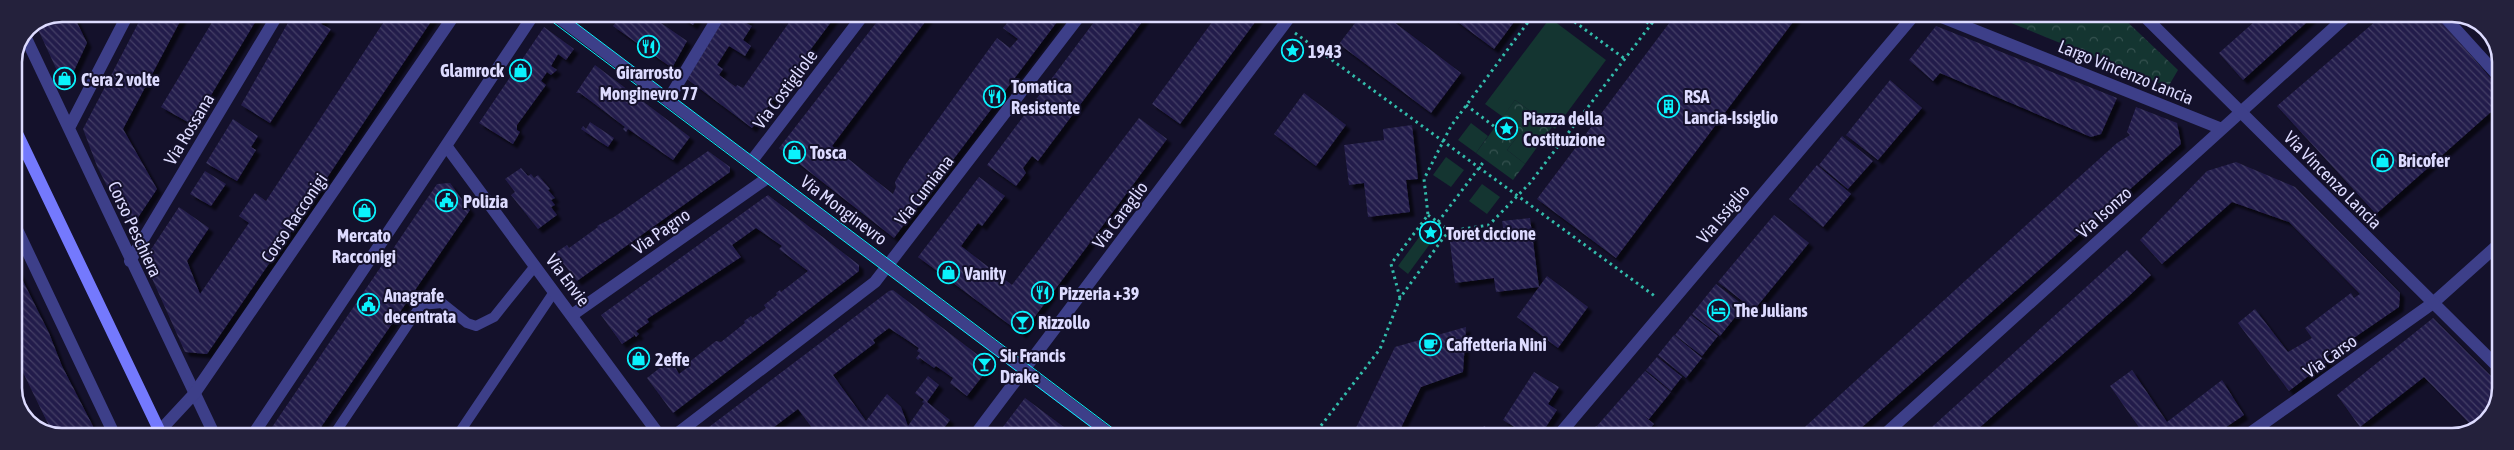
<svg xmlns="http://www.w3.org/2000/svg" width="2514" height="450" viewBox="0 0 2514 450" font-family="'Asap Condensed',sans-serif">
  <defs>
    <pattern id="park-crowns" width="20" height="18" patternUnits="userSpaceOnUse" patternTransform="scale(1.25)"><rect width="20" height="18" fill="#143531"/><path d="M2 6a3 3 0 1 1 6 0M12 15a3 3 0 1 1 6 0" fill="none" stroke="#365250"/></pattern>
    <pattern id="building-back-hatch" width="6" height="6" patternUnits="userSpaceOnUse" patternTransform="scale(1.25)"><rect width="6" height="6" fill="#241e4b"/><path d="M-1 5l2 2M0 0l6 6M5-1l2 2" fill="none" stroke="#433e66"/></pattern>
    <filter id="shadow"><feDropShadow dx="4.5" dy="4.5" stdDeviation="1" flood-color="#0009"/></filter>
  </defs>
  <rect width="100%" height="100%" fill="#14112b"/>
  <path fill="#143531" d="M1550,18L1606,60L1555,129L1515,100L1503,117L1485,104Z
    M1471,123L1488,136L1476,153L1458,140Z
    M1520,133L1538,146L1525,164L1507,150Z
    M1446,157L1464,170L1451,187L1433,175Z
    M1482,184L1500,197L1487,214L1469,201Z
    M1428,225L1438,233L1408,274L1398,266Z"/>
  <path fill="url(#park-crowns)" d="M1989,14H2119L2178,70L2168,87Z
    M1515,100L1552,127L1538,146L1520,133L1507,150L1525,164L1513,180L1476,153Z"/>
  <path fill="url(#building-back-hatch)" filter="url(#shadow)" d="M63,14H73L87,43L72,75L60,77L36,25Z
    M143,14H184L123,129L157,189L137,219L123,218L97,166L83,129Z
    M217,14H260L193,125L161,107Z
    M293,14H328L321,24L331,29L270,123L241,105Z
    M389,14H436L299,220L207,354L185,352L146,265V257L179,207L209,228L187,261L200,294L249,223L239,216L255,193L266,201Z
    M622,14H648L687,41L672,68L613,26Z
    M676,14H700L693,25Z
    M727,14H752L746,23L752,26L743,40L751,46L745,56L729,46L717,65L723,69L719,75L736,87L737,85L743,88L795,14H837L752,128L687,79Z
    M883,14H931L832,146L893,194L896,187L895,182L905,165L997,38L1010,48L1018,39L1003,28L1014,14H1063L894,238L779,148Z
    M1100,14H1148L1038,161L1032,156L1023,168L1026,173L1016,186L987,165Z
    M1218,14H1261L1180,124L1152,104Z
    M1362,14H1400L1394,22L1461,73L1431,113L1339,44Z
    M1447,14H1520L1494,49Z
    M1676,14H1799L1616,258L1537,199Z
    M2263,14H2316L2243,80L2219,53Z
    M2384,14H2435L2500,89V104L2376,214L2277,106Z
    M1936,26L2117,98L2101,134L2091,137L1940,73L1933,81L1909,60Z
    M544,27L574,49L566,60L558,54L551,66L557,70L551,75L547,72L541,81L546,85L517,125V130L520,132L513,144L479,123Z
    M595,65L690,137L673,160L628,129L626,132L623,129L625,127L600,108L580,93H576Z
    M1890,80L1922,108L1878,160L1846,135Z
    M1304,93L1346,125L1316,166L1274,134Z
    M2136,107L2177,123L2181,144L1852,436H1795L2067,188L2117,143L2130,135L2127,132Z
    M1139,118L1167,139L1022,334L918,257L979,177L1005,196L982,226L978,223L961,246L1012,285Z
    M233,119L258,136L251,147L256,150L237,181L206,163Z
    M590,122L614,138L608,147L581,129L583,126L586,129Z
    M1412,125L1418,179L1406,180L1410,212L1368,217L1364,183L1349,185L1344,145L1384,140L1383,129Z
    M1842,136L1873,161L1848,189L1819,165Z
    M708,151L730,167V172L577,281L555,253L567,245L569,248L598,227L597,226L614,217Z
    M2236,162L2295,187L2400,293L2399,307L2326,357L2328,361L2289,391L2238,323L2255,309L2288,352L2312,338L2305,328L2351,293L2354,298L2360,294L2289,222L2232,202L2162,264L2140,240L2207,171Z
    M1817,165L1851,194L1823,227L1789,199Z
    M521,168L528,176L531,174L534,178L538,175L550,189L548,190L555,198L551,200L555,205L551,207L557,215L538,229L511,195L515,192L505,179Z
    M205,171L226,184L211,206L190,194Z
    M450,183L470,210L315,436H266L437,184Z
    M768,195L859,265V271L673,413L647,378L671,359L679,374L688,367L684,362L688,363L716,341L721,342L745,323L744,321L747,319L751,316L752,318L766,308L764,305L777,295L776,293L780,290L781,292L808,271L779,249L782,246L756,228L732,245L741,257L647,319L649,322L636,331L639,334L636,337L633,333L634,336L622,344L601,315Z
    M1774,215L1809,243L1754,310L1718,282Z
    M1530,218L1539,287L1547,276L1588,307L1558,348L1517,317L1539,287L1496,292L1494,278L1455,283L1450,242L1504,233L1502,221Z
    M2127,250L2151,275L2129,296L1970,436H1922Z
    M14,263L49,333L62,366L98,436L53,434L14,354Z
    M1716,284L1744,306L1720,336L1692,314Z
    M893,290L991,365L967,396L950,383L953,378L936,366L934,368L920,358L918,360L916,358L920,353L917,351L919,348L889,328L873,340L875,343L833,375L866,421L887,394L901,407L908,426L924,403L922,402L924,400L915,393L928,376L939,385L927,402L950,420L938,436H818L798,409L762,436H697L889,291Z
    M1691,315L1718,336L1702,356L1675,335Z
    M2433,318L2500,385V394L2483,424L2474,428L2424,377L2360,427L2337,395Z
    M1466,327L1463,372L1421,387L1397,436H1352L1395,347Z
    M1674,335L1702,358L1686,378L1658,355Z
    M1657,357L1682,377L1671,391L1646,370Z
    M2132,370L2167,422L2222,380L2244,415L2213,436H2138L2143,433L2110,386Z
    M1645,371L1671,392L1649,419L1643,415L1654,424L1644,436H1609L1597,426Z
    M1534,372L1559,387L1548,404L1557,410L1540,436H1529L1503,420Z
    M1025,398L1069,431L1070,435L996,436Z
    M1484,426L1503,436H1478Z
    M1596,426L1608,436H1588Z"/>
  <g fill="none" stroke-linecap="round" stroke-linejoin="round">
    <path stroke="#32bcab" stroke-width="3" stroke-dasharray="2.5 4" stroke-linecap="butt" d="M1564,14L1625,59
      M1636,14L1651,25
      M1295,33L1656,297
      M1466,105L1495,127
      M1545,136L1558,146
      M1428,215L1450,231
      M1438,222L1485,160
      M1400,298L1391,264L1428,215L1424,179L1451,126L1534,14
      M1313,436L1380,349L1400,298L1444,237L1450,231L1489,225L1530,183L1659,14"/>
    <path stroke="#3d3f89" stroke-width="10" d="M333,436L421,305L442,303L467,323L476,326L494,317L535,266
      M457,436L554,292"/>
    <path stroke="#3d3f89" stroke-width="12" d="M1934,14L2222,129
      M2442,14L2500,78
      M25,36L215,436
      M668,100L720,14
      M69,128L128,14
      M447,147L660,436
      M751,162L864,14
      M14,223L115,436
      M130,261L278,14
      M572,315L770,176
      M674,436L875,282L1081,14
      M974,436L1292,14
      M1558,436L1915,14
      M1883,436L2349,14
      M2246,436L2433,303L2500,243"/>
    <path stroke="#3d3f89" stroke-width="12" d="M554,14L1112,436
      M2142,14L2500,369
      M155,436L194,394L455,14
      M252,436L534,14"/>
    <path stroke="#7479fd" stroke-width="12" d="M14,127L162,436"/>
    <path stroke="#0af2fc" stroke-width="1" d="M542,14L1103,436
      M564,14L1123,436"/>
  </g>
  <defs>
    <symbol id="restaurant-ring" viewBox="-11 -11 22 22"><circle r="9.5" fill="#14112b" stroke="#0af2fc" stroke-width="1.5"/><path d="M-5-6h1v4h1v-4h1v4h1v-4h1v5L-1.5 .5V6h-2V.5L-5-1ZM5-6V6H3V1.5H1.5Q1.5-4 5-6Z" fill="#0af2fc"/></symbol>
    <symbol id="sight-ring" viewBox="-11 -11 22 22"><circle r="9.5" fill="#14112b" stroke="#0af2fc" stroke-width="1.5"/><path d="M0-6L1.8-2.2L6-1.7L2.9 1.2L3.7 5.4L0 3.3L-3.7 5.4L-2.9 1.2L-6-1.7L-1.8-2.2Z" fill="#0af2fc"/></symbol>
    <symbol id="shop-ring" viewBox="-11 -11 22 22"><circle r="9.5" fill="#14112b" stroke="#0af2fc" stroke-width="1.5"/><path d="M-5-2.5h2.3a2.7 3.5 0 0 1 5.4 0H5L5.5 6h-11ZM-1.5-2.5h3a1.5 2.3 0 0 0-3 0Z" fill="#0af2fc"/></symbol>
    <symbol id="building-ring" viewBox="-11 -11 22 22"><circle r="9.5" fill="#14112b" stroke="#0af2fc" stroke-width="1.5"/><path d="M-4-6H4V6H1V3H-1V6H-4ZM-2.5-4.3h1.7v1.8h-1.7ZM.8-4.3h1.7v1.8H.8ZM-2.5-1h1.7V.8h-1.7ZM.8-1h1.7V.8H.8Z" fill="#0af2fc"/></symbol>
    <symbol id="civic-ring" viewBox="-11 -11 22 22"><circle r="9.5" fill="#14112b" stroke="#0af2fc" stroke-width="1.5"/><path d="M-.6-6.5H3V-4.5H.6V-3L4-1V1h2V6H-6V1h2V-1L-.6-3ZM-1.2 2.5V6h2.4V2.5Z" fill="#0af2fc"/></symbol>
    <symbol id="hotel-ring" viewBox="-11 -11 22 22"><circle r="9.5" fill="#14112b" stroke="#0af2fc" stroke-width="1.5"/><path d="M-6-4.5h1.5V1H6V5H4.5V3h-9V5H-6ZM-4 0a1.8 1.8 0 1 1 3.6 0ZM.5 0V-2.5h3Q6-2.5 6 0Z" fill="#0af2fc"/></symbol>
    <symbol id="bar-ring" viewBox="-11 -11 22 22"><circle r="9.5" fill="#14112b" stroke="#0af2fc" stroke-width="1.5"/><path d="M-6-5H6L.8 .8V4.5H3.5V6h-7V4.5H-.8V.8Z" fill="#0af2fc"/></symbol>
    <symbol id="cafe-ring" viewBox="-11 -11 22 22"><circle r="9.5" fill="#14112b" stroke="#0af2fc" stroke-width="1.5"/><path d="M-5.5-4.5H6V0H3Q3 3.5 0 3.5H-2.5Q-5.5 3.5-5.5 0ZM3-3.2v2h1.7v-2ZM-6 4.5H4V6H-6Z" fill="#0af2fc"/></symbol>
  </defs>
  <g fill-rule="evenodd">
    <use href="#restaurant-ring" x="636" y="34" width="25" height="25"/>
    <use href="#sight-ring" x="1280" y="38" width="25" height="25"/>
    <use href="#shop-ring" x="508" y="58" width="25" height="25"/>
    <use href="#shop-ring" x="52" y="66" width="25" height="25"/>
    <use href="#restaurant-ring" x="982" y="84" width="25" height="25"/>
    <use href="#building-ring" x="1656" y="94" width="25" height="25"/>
    <use href="#sight-ring" x="1494" y="116" width="25" height="25"/>
    <use href="#shop-ring" x="782" y="140" width="25" height="25"/>
    <use href="#shop-ring" x="2370" y="148" width="25" height="25"/>
    <use href="#civic-ring" x="434" y="188" width="25" height="25"/>
    <use href="#shop-ring" x="352" y="198" width="25" height="25"/>
    <use href="#sight-ring" x="1418" y="220" width="25" height="25"/>
    <use href="#shop-ring" x="936" y="260" width="25" height="25"/>
    <use href="#restaurant-ring" x="1030" y="280" width="25" height="25"/>
    <use href="#civic-ring" x="356" y="292" width="25" height="25"/>
    <use href="#hotel-ring" x="1706" y="298" width="25" height="25"/>
    <use href="#bar-ring" x="1010" y="310" width="25" height="25"/>
    <use href="#cafe-ring" x="1418" y="332" width="25" height="25"/>
    <use href="#shop-ring" x="626" y="346" width="25" height="25"/>
    <use href="#bar-ring" x="972" y="352" width="25" height="25"/>
  </g>
  <g text-anchor="middle" dominant-baseline="central" stroke-width="4" stroke-linejoin="round" paint-order="stroke">
    <g font-size="18" font-weight="bold" fill="#dddbff" stroke="#14112b" text-anchor="start">
      <text x="1308" y="51">1943</text>
      <text x="504" y="70" text-anchor="end">Glamrock</text>
      <text x="649" y="72" text-anchor="middle">Girarrosto<tspan x="649" dy="21">Monginevro 77</tspan></text>
      <text x="81" y="79">C'era 2 volte</text>
      <text x="1011" y="86">Tomatica<tspan x="1011" dy="21">Resistente</tspan></text>
      <text x="1684" y="96">RSA<tspan x="1684" dy="21">Lancia-Issiglio</tspan></text>
      <text x="1523" y="118">Piazza della<tspan x="1523" dy="21">Costituzione</tspan></text>
      <text x="810" y="152">Tosca</text>
      <text x="2398" y="160">Bricofer</text>
      <text x="463" y="201">Polizia</text>
      <text x="1446" y="233">Toret ciccione</text>
      <text x="364" y="235" text-anchor="middle">Mercato<tspan x="364" dy="21">Racconigi</tspan></text>
      <text x="964" y="273">Vanity</text>
      <text x="1059" y="293">Pizzeria +39</text>
      <text x="384" y="295">Anagrafe<tspan x="384" dy="21">decentrata</tspan></text>
      <text x="1734" y="310">The Julians</text>
      <text x="1038" y="322">Rizzollo</text>
      <text x="1446" y="344">Caffetteria Nini</text>
      <text x="1000" y="355">Sir Francis<tspan x="1000" dy="21">Drake</tspan></text>
      <text x="655" y="359">2effe</text>
    </g>
    <g font-size="18" fill="#dddbff" stroke="#14112b">
      <text transform="translate(2126 72) rotate(22)">Largo Vincenzo Lancia</text>
      <text transform="translate(785 89) rotate(-53)">Via Costigliole</text>
      <text transform="translate(189 129) rotate(-59)">Via Rossana</text>
      <text transform="translate(2333 180) rotate(45)">Via Vincenzo Lancia</text>
      <text transform="translate(924 190) rotate(-52)">Via Cumiana</text>
      <text transform="translate(844 210) rotate(37)">Via Monginevro</text>
      <text transform="translate(2104 212) rotate(-42)">Via Isonzo</text>
      <text transform="translate(1723 214) rotate(-50)">Via Issiglio</text>
      <text transform="translate(1120 215) rotate(-53)">Via Caraglio</text>
      <text transform="translate(294 218) rotate(-56)">Corso Racconigi</text>
      <text transform="translate(135 229) rotate(65)">Corso Peschiera</text>
      <text transform="translate(661 231) rotate(-35)">Via Pagno</text>
      <text transform="translate(568 280) rotate(53)">Via Envie</text>
      <text transform="translate(2330 356) rotate(-35)">Via Carso</text>
    </g>
  </g>
  <path d="M0 0H2514V450H0ZM62 22H2452A40 40 0 0 1 2492 62V388A40 40 0 0 1 2452 428H62A40 40 0 0 1 22 388V62A40 40 0 0 1 62 22Z" fill="#24213c" fill-rule="evenodd"/>
  <path fill="none" stroke="#dddbff" stroke-width="2.5" d="M62 22H2452A40 40 0 0 1 2492 62V388A40 40 0 0 1 2452 428H62A40 40 0 0 1 22 388V62A40 40 0 0 1 62 22Z"/>
</svg>
